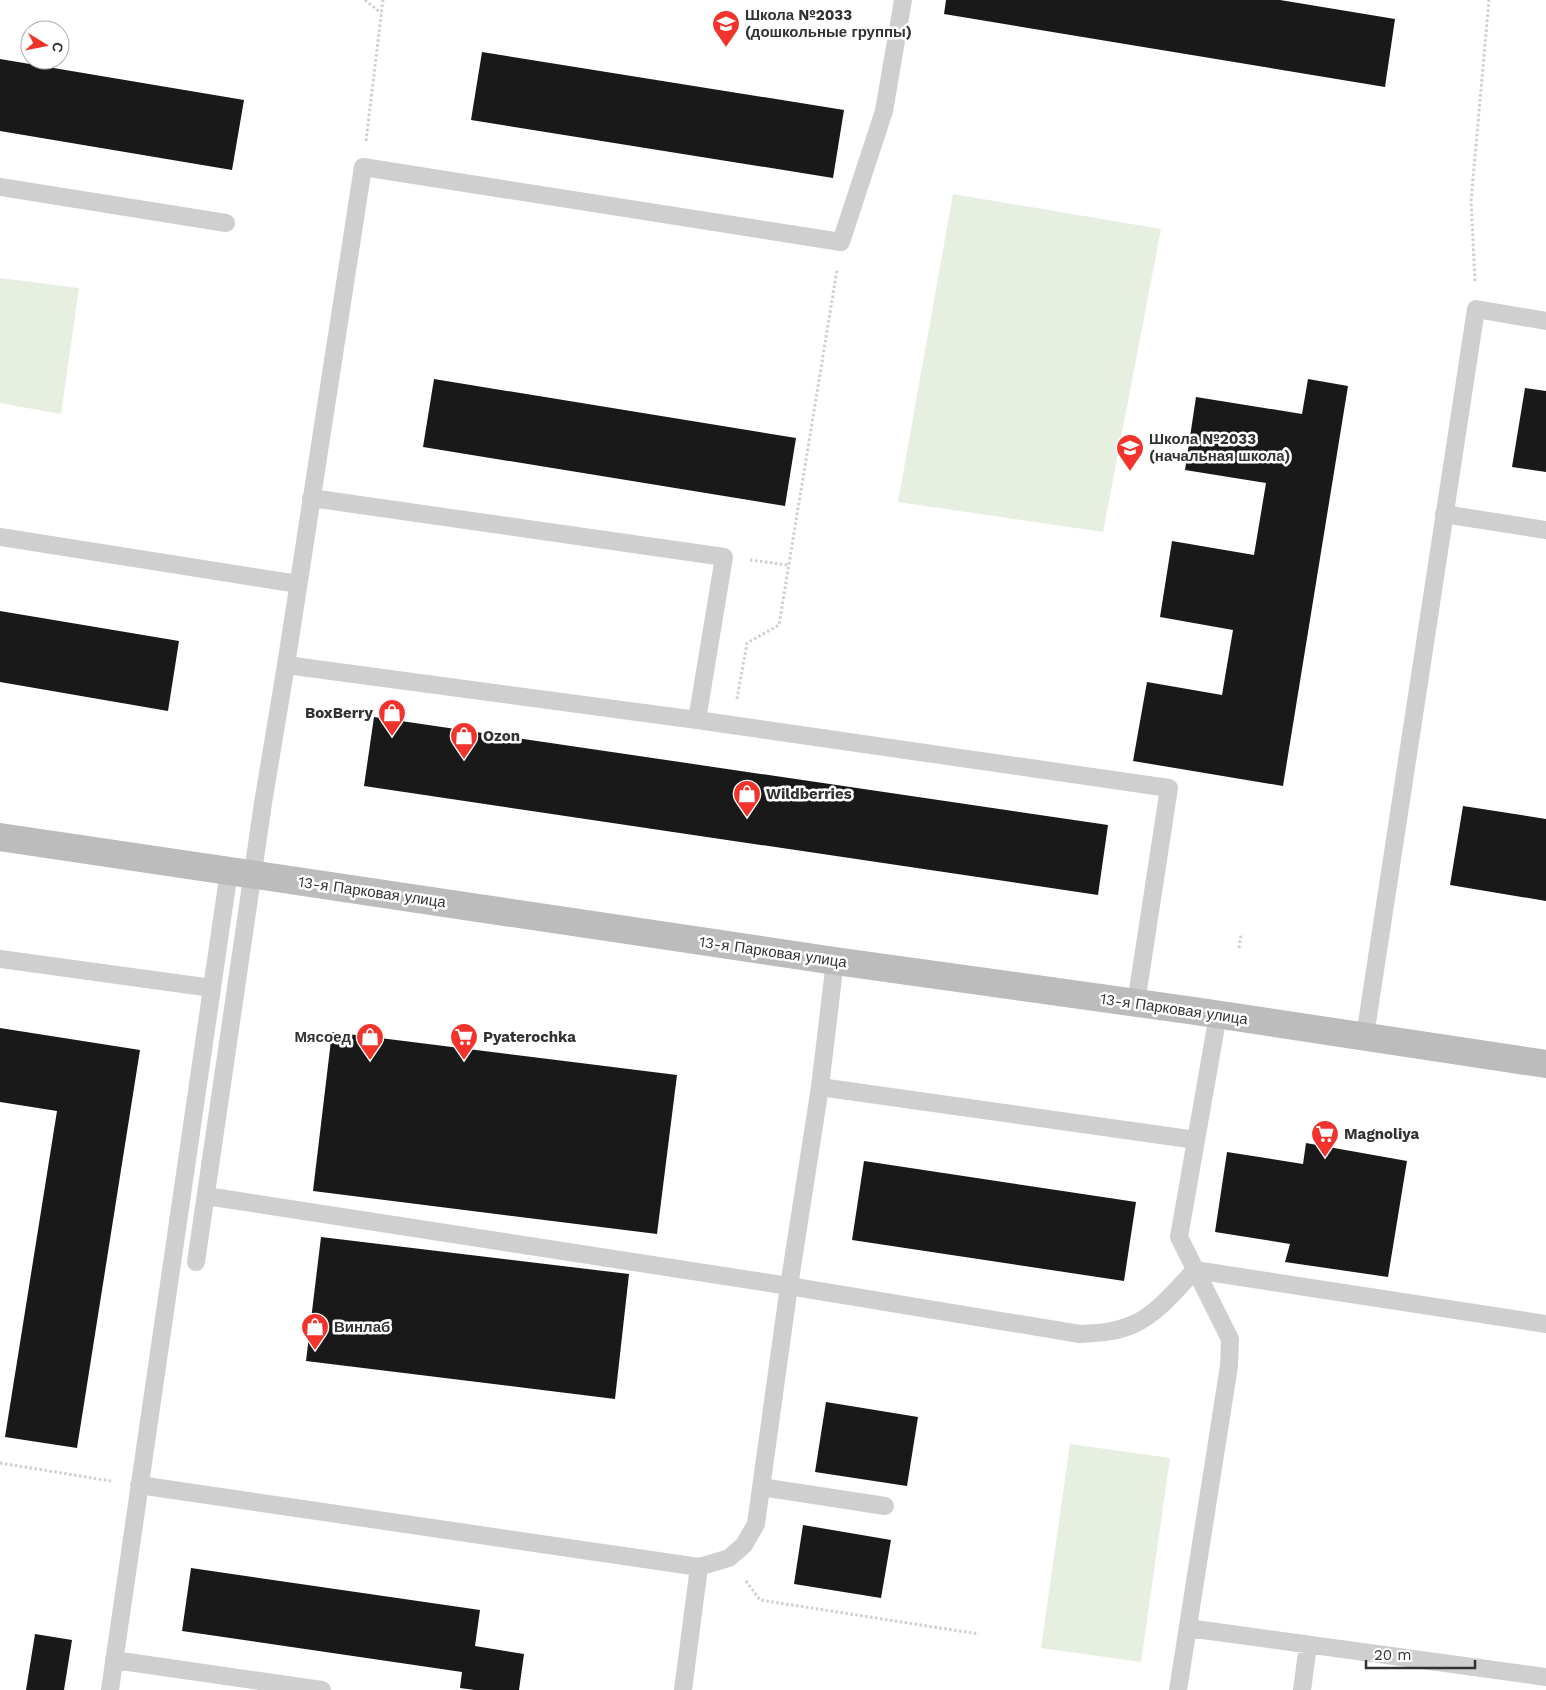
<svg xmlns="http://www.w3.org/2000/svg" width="1546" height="1690" viewBox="0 0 1546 1690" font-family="'Work Sans',sans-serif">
  <rect width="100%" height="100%" fill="#fff"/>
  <path fill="#e7efe0" d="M953,194L1161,229L1103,532L898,502Z
    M0,278L79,288L61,414L0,403Z
    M1070,1444L1170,1458L1141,1662L1041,1648Z"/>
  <path fill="#191919" d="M946,0H1280L1395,19L1385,87L944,14Z
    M482,52L844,110L833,178L471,120Z
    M0,59L244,100L232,170L0,131Z
    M434,379L796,438L785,506L423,447Z
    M1308,379L1348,386L1283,786L1133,761L1147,682L1222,695L1233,630L1160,617L1172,541L1254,555L1266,483L1185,470L1196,397L1302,414Z
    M1525,388L1546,391V472L1512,467Z
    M0,611L179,641L168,711L0,682Z
    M374,717L1108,825L1098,895L364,786Z
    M1463,806L1546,819V901L1450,885Z
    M0,1028L140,1050L77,1448L5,1437L57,1111L0,1102Z
    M332,1032L677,1075L657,1234L313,1191Z
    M1306,1143L1407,1161L1388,1277L1285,1262L1290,1244L1215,1232L1227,1152L1303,1164Z
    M864,1161L1136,1202L1124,1281L852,1240Z
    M321,1237L629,1274L615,1399L306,1361Z
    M826,1402L918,1417L907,1486L815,1472Z
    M803,1525L891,1540L881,1598L794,1584Z
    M191,1568L480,1610L475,1646L524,1654L519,1690H475L460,1688L462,1672L182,1631Z
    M35,1634L72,1640L64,1690H26Z"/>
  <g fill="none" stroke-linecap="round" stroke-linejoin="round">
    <path stroke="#cfcfcf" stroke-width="3" stroke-dasharray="2.5 2.5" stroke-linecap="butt" d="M365,0L381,13
      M366,141L383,0
      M1475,281L1471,201L1489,0
      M750,560L789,565
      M737,699L747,643L779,625L837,270
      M1239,948L1241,935
      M0,1463L111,1481
      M746,1581L760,1600L979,1634"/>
    <path stroke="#cfcfcf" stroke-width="18" d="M0,187L226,223
      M1444,514L1546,530
      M0,537L298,584
      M286,665L697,720L724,557L311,498
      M697,720L1169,788L1136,1003
      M0,959L212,988
      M1365,1036L1476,309L1546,321
      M820,1087L1196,1140
      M206,1196L789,1286L1080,1334C1099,1333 1117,1332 1134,1324C1157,1314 1178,1288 1195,1270L1546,1324
      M196,1262L263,803L286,665L363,167L841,242L884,111L903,0
      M139,1485L699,1567
      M761,1487L885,1506
      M1188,1628L1546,1677
      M114,1660L322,1690
      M110,1690L229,871
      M683,1690L699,1567L729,1558L744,1545L756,1524L789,1286L820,1087L835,961
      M1178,1690L1229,1366L1230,1339L1179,1237L1218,1015
      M1302,1690L1308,1645"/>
    <path stroke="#bcbcbc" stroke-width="28" d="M0,837L835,961L1195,1011L1546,1064"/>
  </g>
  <defs>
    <symbol id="school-pin" viewBox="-11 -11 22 30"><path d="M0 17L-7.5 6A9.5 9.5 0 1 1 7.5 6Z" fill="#f2332b" stroke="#fff"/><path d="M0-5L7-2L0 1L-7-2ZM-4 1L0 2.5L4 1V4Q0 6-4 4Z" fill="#fff"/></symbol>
    <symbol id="shop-pin" viewBox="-11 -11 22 30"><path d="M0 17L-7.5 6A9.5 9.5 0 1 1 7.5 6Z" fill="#f2332b" stroke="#fff"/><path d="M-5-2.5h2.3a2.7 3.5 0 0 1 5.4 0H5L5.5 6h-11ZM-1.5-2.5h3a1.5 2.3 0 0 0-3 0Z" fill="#fff"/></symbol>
    <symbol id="supermarket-pin" viewBox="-11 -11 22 30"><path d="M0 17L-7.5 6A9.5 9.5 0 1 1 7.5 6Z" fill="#f2332b" stroke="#fff"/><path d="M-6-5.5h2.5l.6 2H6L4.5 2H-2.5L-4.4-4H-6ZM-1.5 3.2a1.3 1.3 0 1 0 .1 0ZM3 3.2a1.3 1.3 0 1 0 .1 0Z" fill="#fff"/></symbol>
  </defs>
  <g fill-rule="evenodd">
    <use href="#school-pin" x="710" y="8" width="32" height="43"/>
    <use href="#school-pin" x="1114" y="432" width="32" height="43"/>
    <use href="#shop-pin" x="376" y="697" width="32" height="43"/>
    <use href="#shop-pin" x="448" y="720" width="32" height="43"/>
    <use href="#shop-pin" x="731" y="778" width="32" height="43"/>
    <use href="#shop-pin" x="354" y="1021" width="32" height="43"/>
    <use href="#supermarket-pin" x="448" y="1021" width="32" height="43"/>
    <use href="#supermarket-pin" x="1309" y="1118" width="32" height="43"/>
    <use href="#shop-pin" x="299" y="1311" width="32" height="43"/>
  </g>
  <g text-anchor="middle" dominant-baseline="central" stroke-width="5" stroke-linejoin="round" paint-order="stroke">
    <g font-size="15" font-weight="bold" fill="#323232" stroke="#fff" text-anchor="start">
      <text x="745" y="15">Школа №2033<tspan x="745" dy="17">(дошкольные группы)</tspan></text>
      <text x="1149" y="439">Школа №2033<tspan x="1149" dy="17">(начальная школа)</tspan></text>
      <text x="373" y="713" text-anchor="end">BoxBerry</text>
      <text x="483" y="736">Ozon</text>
      <text x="766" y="794">Wildberries</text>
      <text x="351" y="1037" text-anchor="end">Мясоед</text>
      <text x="483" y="1037">Pyaterochka</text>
      <text x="1344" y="1134">Magnoliya</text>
      <text x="334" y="1327">Винлаб</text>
    </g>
    <g font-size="15" fill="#323232" stroke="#fff">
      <text transform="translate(372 892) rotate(8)">13-я Парковая улица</text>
      <text transform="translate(773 952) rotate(8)">13-я Парковая улица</text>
      <text transform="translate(1174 1009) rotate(8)">13-я Парковая улица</text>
    </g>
  </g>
  <g transform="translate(45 45) rotate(100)"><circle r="24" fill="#ffffff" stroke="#adadad"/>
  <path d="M0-4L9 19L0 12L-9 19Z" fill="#f2332b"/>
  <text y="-8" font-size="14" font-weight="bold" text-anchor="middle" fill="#323232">С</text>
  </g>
  <path d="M1366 1660v8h109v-8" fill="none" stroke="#323232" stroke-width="2.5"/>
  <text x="1374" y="1660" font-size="15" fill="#323232" stroke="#ffffff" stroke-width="4" paint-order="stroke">20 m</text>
</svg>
